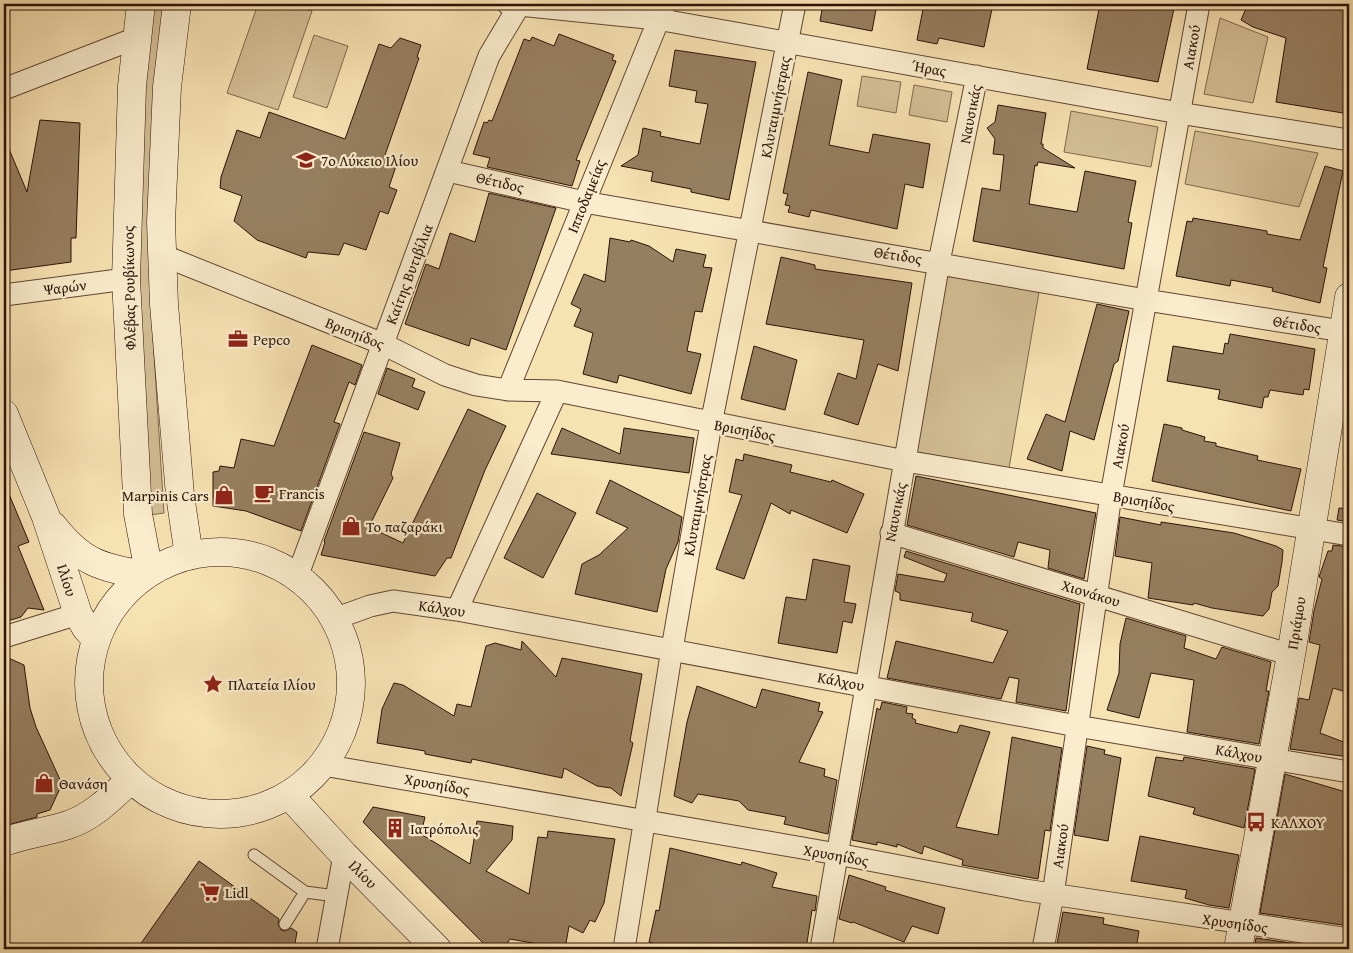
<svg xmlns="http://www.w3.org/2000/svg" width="1353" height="953" viewBox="0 0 1353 953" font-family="'Gentium Book Plus',serif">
  <rect width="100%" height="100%" fill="#f7e2b2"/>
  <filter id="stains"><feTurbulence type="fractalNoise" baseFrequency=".004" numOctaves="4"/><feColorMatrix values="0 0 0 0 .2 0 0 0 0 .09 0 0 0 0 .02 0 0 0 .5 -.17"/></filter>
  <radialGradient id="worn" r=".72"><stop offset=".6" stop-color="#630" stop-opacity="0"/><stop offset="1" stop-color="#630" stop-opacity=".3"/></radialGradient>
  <path fill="#d4bf95" stroke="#80694e" d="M153,4H164L150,291L164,513L150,515L136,264L139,102Z
    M258,4H289L312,11L278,110L227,93Z
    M1220,18L1268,37L1253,103L1204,94Z
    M314,35L348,46L327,108L293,97Z
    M862,76L901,82L896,113L857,106Z
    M914,85L952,92L947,122L909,115Z
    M1071,111L1158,127L1151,167L1064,152Z
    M1195,131L1318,153L1299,207L1185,184Z
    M946,276L1039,292L1009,468L916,452Z"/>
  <path fill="#967f60" stroke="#2c1307" d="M823,4H877L872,31L820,21Z
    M924,4H993L984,47L939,38L937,44L917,40Z
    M1100,4H1175L1158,82L1087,69Z
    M1248,4H1338L1349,9V114L1276,102L1286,38L1253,27L1241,20Z
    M559,34L614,55L612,60L616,61L576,160L580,161L572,186L487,167L490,158L473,154L484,122L487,123L489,120L492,121L524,39L530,41L532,37L554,46Z
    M400,38L421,45L417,57L419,58L385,155L398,160L389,187L397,190L388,214L380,211L366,250L344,243L339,255L308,252L306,258L257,240L234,221L242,196L220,188L221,177L237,130L260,138L269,112L345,139L379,44L391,48Z
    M675,50L756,62L729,200L691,192V189L651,181L653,172L621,166L638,155L643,128L661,132L660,136L700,144L708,104L695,102L697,91L669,86Z
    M808,72L842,80L829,145L869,153L873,134L930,144L923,188L905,184L897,229L811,210L809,217L788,212L790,206L785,205L788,194L783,193Z
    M998,105L1046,113L1041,144H1043V148L1075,168L1038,162L1037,166L1035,165L1029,204L1077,212L1085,171L1136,181L1128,222L1132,223L1124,269L973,241L982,188L1000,191L1004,155L993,154L995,139L987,128L995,122Z
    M40,120L80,123L76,238H71V262L4,271V137L27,192Z
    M1325,166L1343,171L1323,267L1327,268L1320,303L1272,291L1273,288L1231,280L1230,286L1176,276L1187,221L1192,222L1193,218L1267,231V234L1300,240Z
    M489,193L556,208L506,350L471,338L469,346L405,324L426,264L439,269L450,233L475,242Z
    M610,238L630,242L631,240L649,246L673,262L676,249L706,255L703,267L712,268L702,312L695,311L687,351L701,354L691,394L619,375L617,383L583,374L593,333L574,326L581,309L571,304L584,274L605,282Z
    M781,257L815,265V269L912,283L898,371L878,364L858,425L824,414L838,373L856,379L864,340L766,324Z
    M1097,304L1129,311L1118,361L1114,364L1094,440L1070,431L1062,471L1027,459L1046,414L1065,422Z
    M1230,334L1315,349L1309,390L1304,389L1303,395L1270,390L1268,397H1264L1262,408L1218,399L1220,390L1167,381L1173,346L1223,354L1225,343L1228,344Z
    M312,345L362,365L355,385L349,382L334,422L340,424L301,531L246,511L213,506V472L219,471L220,466L234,468L241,439L274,446Z
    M754,346L797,360L785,410L741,399Z
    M387,368L415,379L412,387L425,392L418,410L378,394Z
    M468,409L506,426L485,470L451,558H447L435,576L321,555L325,542L324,541L364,432L400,443L391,474L393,478L369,527L403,543Z
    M1164,424L1182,428V430L1205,437L1204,441L1216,443V446L1258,456L1257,460L1301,469L1291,511L1152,481Z
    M562,428L620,454L624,428L694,438L689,473L551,454Z
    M744,454L792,465L790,472L831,482L832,480L864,494L847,533L791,510L790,514L771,503L744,579L716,569L742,495L729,492L736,459L743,461Z
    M916,476L1096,513L1084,579L1048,568L1050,550L1018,542L1014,557L907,525Z
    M610,480L682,517L678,542L666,569L657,612L575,594L582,564L599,555L628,528L596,513Z
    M4,482L29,542L18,546L44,610L28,608L21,617L4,622Z
    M537,493L576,513L543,578L504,558Z
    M1339,508L1349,509V522L1337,520Z
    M1120,517L1161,525V522L1234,533L1276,546L1283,550L1282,562L1278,586L1272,592L1269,609L1263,616L1212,608L1194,603L1193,605L1148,598L1152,563L1115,556Z
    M1333,545L1349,547V693L1333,688L1320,733L1349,744V757L1290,749L1299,698L1309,700L1320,645L1309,642L1314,611L1322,579L1319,577L1320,574L1328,551H1332Z
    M906,551L1080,604L1066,711L1016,702L1019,679L1009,677L1001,699L887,678L896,641L993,663L1008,631L971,621L973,613L900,600V593L895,591L898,574L944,582L947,574L904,557Z
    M813,559L850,566L844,602L856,604L852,623L843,621L837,653L778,643L786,597L806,600Z
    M1126,618L1186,636L1184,648L1216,659L1222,647L1271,662L1266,691H1269L1259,744L1187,732L1194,680L1151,673L1139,718L1107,710L1119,673L1120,644Z
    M522,641L556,677L562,658L642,674L630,741L633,743L621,796L611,788L597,786L564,768L562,778L472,759L471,763L425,754V751L377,743L382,709L394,683L403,685L454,716L457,704L471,707L486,646L495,643L521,650Z
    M4,656L24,665L30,708L36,727L62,784L50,810L37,814V817L4,826Z
    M697,686L756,708L762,689L820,703L818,711L823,712L799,762L825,769L824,776L837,780L828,834L784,824L786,817L748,810L739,801L698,794L692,803L674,796L687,722Z
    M882,702L907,707L906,713L913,714L912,718L916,720L915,723L957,733L960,725L990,732L956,827L998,835L1012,737L1062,748L1050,831L1045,830L1038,879L962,865L963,860L924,846L922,854L897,844V847L877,842V845L852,840L877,708L880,710Z
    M1087,746L1105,750L1104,754L1121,758L1108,841L1074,835Z
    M1156,757L1183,761L1184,757L1255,769L1244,828L1193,814L1195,808L1148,796Z
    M1285,774L1349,793V926L1260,913Z
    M373,807L425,817L421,834L470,864L477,821L513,826L512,840L486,871L529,894L538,837L547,838L548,831L615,839L604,903L595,922L590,920L583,933L569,926L565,949H543L544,945L510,939L504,949H489L363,822Z
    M1140,836L1239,855L1229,908L1209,905L1185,898L1187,890L1131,881Z
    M670,848L741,865L742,862L777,873L772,887L817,896L815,911L812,910L806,949H652L653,943L649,942L656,910L659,911Z
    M199,861L279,919L278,924L281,930L285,931L291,928L297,932L294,949H137Z
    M849,875L886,887L885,890L945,908L938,934L912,926L904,942L853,922L852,923L839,919Z
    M1063,912L1104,918L1103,924L1139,931L1136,949H1072L1057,944Z
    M1256,938L1333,949H1254Z"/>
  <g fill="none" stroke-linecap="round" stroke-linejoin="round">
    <defs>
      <path id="lane" d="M254,855L305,892
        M285,924L305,892L336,896"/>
      <path id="street" d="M508,4L657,19L1179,113L1349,140
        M4,89L136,38
        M448,171L584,202L1146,300L1349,332
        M162,255L383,344L445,375L476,385L508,390L557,391L905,461L1349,535
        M4,295L126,279
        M508,390L665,4
        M891,533L1291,655
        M297,577L489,56L520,4
        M457,610L557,391
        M334,619L370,606L393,601L457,610L1077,726L1349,772
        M4,637L78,614
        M323,765L837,854L1025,890L1349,939
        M327,949L344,855
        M624,949L672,649L711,424L795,4
        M821,949L939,262L977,76
        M1043,949L1053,895L1111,495L1199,4"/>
      <path id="secondary" d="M141,4L132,86L126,279L138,514L149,572
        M177,4L167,87L161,222L164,304L180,495L189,556
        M4,414L46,517L78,614L86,628L96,639
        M53,526C82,563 100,567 144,575
        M89 683a131 131 0 1 1 262 0a131 131 0 1 1-262 0Z
        M290,796L344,855L437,949
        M4,842C25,834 47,832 68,825C92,817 110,799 128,782
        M1238,949L1291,655L1349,297"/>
    </defs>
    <use href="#lane" stroke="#5f4732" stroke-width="13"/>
    <use href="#street" stroke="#5f4732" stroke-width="23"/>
    <use href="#secondary" stroke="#2c1307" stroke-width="29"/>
    <use href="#lane" stroke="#faeccd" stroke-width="11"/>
    <use href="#street" stroke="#faeccd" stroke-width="21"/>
    <use href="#secondary" stroke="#faeccd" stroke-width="28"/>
  </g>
  <defs>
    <symbol id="school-bare" viewBox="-9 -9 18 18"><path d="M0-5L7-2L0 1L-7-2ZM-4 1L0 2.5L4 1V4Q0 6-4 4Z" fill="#8f2418" stroke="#faeccd" stroke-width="2.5" paint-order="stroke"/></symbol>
    <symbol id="office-bare" viewBox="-9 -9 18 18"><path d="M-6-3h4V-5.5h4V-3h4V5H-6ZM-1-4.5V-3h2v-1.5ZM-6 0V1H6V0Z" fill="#8f2418" stroke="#faeccd" stroke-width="2.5" paint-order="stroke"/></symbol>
    <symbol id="cafe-bare" viewBox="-9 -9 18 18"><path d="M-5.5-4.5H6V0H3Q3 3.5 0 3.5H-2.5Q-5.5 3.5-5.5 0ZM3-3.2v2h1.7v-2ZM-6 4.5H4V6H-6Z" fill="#8f2418" stroke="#faeccd" stroke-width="2.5" paint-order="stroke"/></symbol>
    <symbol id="shop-bare" viewBox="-9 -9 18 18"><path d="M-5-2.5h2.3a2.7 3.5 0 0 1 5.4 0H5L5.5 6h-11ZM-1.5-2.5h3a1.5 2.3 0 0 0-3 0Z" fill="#8f2418" stroke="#faeccd" stroke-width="2.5" paint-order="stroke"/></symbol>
    <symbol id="sight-bare" viewBox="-9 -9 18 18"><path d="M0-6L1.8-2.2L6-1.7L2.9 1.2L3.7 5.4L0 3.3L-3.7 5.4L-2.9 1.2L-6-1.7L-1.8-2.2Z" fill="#8f2418" stroke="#faeccd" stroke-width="2.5" paint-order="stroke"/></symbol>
    <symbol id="bus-bare" viewBox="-9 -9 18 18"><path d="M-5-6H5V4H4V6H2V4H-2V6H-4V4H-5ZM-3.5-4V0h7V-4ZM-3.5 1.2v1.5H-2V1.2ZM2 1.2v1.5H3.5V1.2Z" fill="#8f2418" stroke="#faeccd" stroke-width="2.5" paint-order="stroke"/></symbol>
    <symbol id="building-bare" viewBox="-9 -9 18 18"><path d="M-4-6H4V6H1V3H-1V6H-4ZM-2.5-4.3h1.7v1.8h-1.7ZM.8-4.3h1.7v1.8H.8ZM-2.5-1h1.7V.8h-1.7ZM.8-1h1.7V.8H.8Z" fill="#8f2418" stroke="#faeccd" stroke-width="2.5" paint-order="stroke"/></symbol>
    <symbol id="supermarket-bare" viewBox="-9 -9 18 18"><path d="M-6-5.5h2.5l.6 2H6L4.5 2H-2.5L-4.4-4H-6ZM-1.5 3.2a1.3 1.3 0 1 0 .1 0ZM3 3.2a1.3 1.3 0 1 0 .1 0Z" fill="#8f2418" stroke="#faeccd" stroke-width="2.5" paint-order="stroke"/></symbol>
  </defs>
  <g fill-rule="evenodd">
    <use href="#school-bare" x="292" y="146" width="28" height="28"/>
    <use href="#office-bare" x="224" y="325" width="28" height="28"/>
    <use href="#cafe-bare" x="250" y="479" width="28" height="28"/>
    <use href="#shop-bare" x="210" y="481" width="28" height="28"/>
    <use href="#shop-bare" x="337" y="512" width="28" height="28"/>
    <use href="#sight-bare" x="199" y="670" width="28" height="28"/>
    <use href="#shop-bare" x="30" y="769" width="28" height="28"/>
    <use href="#bus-bare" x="1242" y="808" width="28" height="28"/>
    <use href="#building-bare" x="381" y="814" width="28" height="28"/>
    <use href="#supermarket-bare" x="196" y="878" width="28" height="28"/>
  </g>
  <g text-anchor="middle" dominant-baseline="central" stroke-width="4.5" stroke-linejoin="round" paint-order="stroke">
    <g font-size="15" fill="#2c1307" stroke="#faeccd">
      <text transform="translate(1191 47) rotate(-80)">Αιακού</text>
      <text transform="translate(929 68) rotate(10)">Ήρας</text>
      <text transform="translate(775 107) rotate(-79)">Κλυταιμνήστρας</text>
      <text transform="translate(970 114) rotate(-79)">Ναυσικάς</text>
      <text transform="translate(500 182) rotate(13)">Θέτιδος</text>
      <text transform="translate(586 196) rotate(-68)">Ιπποδαμείας</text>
      <text transform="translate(898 255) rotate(9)">Θέτιδος</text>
      <text transform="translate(409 274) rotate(-69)">Καίτης Βυτιβίλια</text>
      <text transform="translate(65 287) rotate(-7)">Ψαρών</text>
      <text transform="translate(129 288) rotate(-91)">Φλέβας Ρουβίκωνος</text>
      <text transform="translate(1297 324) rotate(9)">Θέτιδος</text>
      <text transform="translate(355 333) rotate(22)">Βρισηίδος</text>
      <text transform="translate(745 430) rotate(11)">Βρισηίδος</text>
      <text transform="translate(1120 446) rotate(-80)">Αιακού</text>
      <text transform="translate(1144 501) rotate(10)">Βρισηίδος</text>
      <text transform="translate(697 505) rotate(-80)">Κλυταιμνήστρας</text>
      <text transform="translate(895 512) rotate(-79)">Ναυσικάς</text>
      <text transform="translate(67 580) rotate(72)">Ιλίου</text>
      <text transform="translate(1091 593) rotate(17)">Χιονάκου</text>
      <text transform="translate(442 608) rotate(8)">Κάλχου</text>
      <text transform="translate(1296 623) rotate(-81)">Πριάμου</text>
      <text transform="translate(841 681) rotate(11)">Κάλχου</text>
      <text transform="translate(1239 753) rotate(10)">Κάλχου</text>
      <text transform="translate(437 784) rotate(10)">Χρυσηίδος</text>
      <text transform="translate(1060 846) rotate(-82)">Αιακού</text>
      <text transform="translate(836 855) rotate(10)">Χρυσηίδος</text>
      <text transform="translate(363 874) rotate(45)">Ιλίου</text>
      <text transform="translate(1235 923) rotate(8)">Χρυσηίδος</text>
    </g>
    <g font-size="15" fill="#2c1307" stroke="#faeccd" text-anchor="start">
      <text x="321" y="160">7ο Λύκειο Ιλίου</text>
      <text x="253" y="339">Pepco</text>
      <text x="279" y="493">Francis</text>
      <text x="209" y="495" text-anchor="end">Marpinis Cars</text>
      <text x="366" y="526">Το παζαράκι</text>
      <text x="228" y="684">Πλατεία Ιλίου</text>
      <text x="59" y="783">Θανάση</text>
      <text x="1271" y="822">ΚΑΛΧΟΥ</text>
      <text x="410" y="828">Ιατρόπολις</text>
      <text x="225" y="892">Lidl</text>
    </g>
  </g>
  <rect width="1353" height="953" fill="none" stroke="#f7e2b2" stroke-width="20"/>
  <rect x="5" y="5" width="1343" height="943" fill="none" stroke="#2c1307" stroke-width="2.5"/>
  <rect x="10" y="10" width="1333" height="933" fill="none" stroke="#2c1307"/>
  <rect width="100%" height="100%" filter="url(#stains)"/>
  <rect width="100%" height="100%" fill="url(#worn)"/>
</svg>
